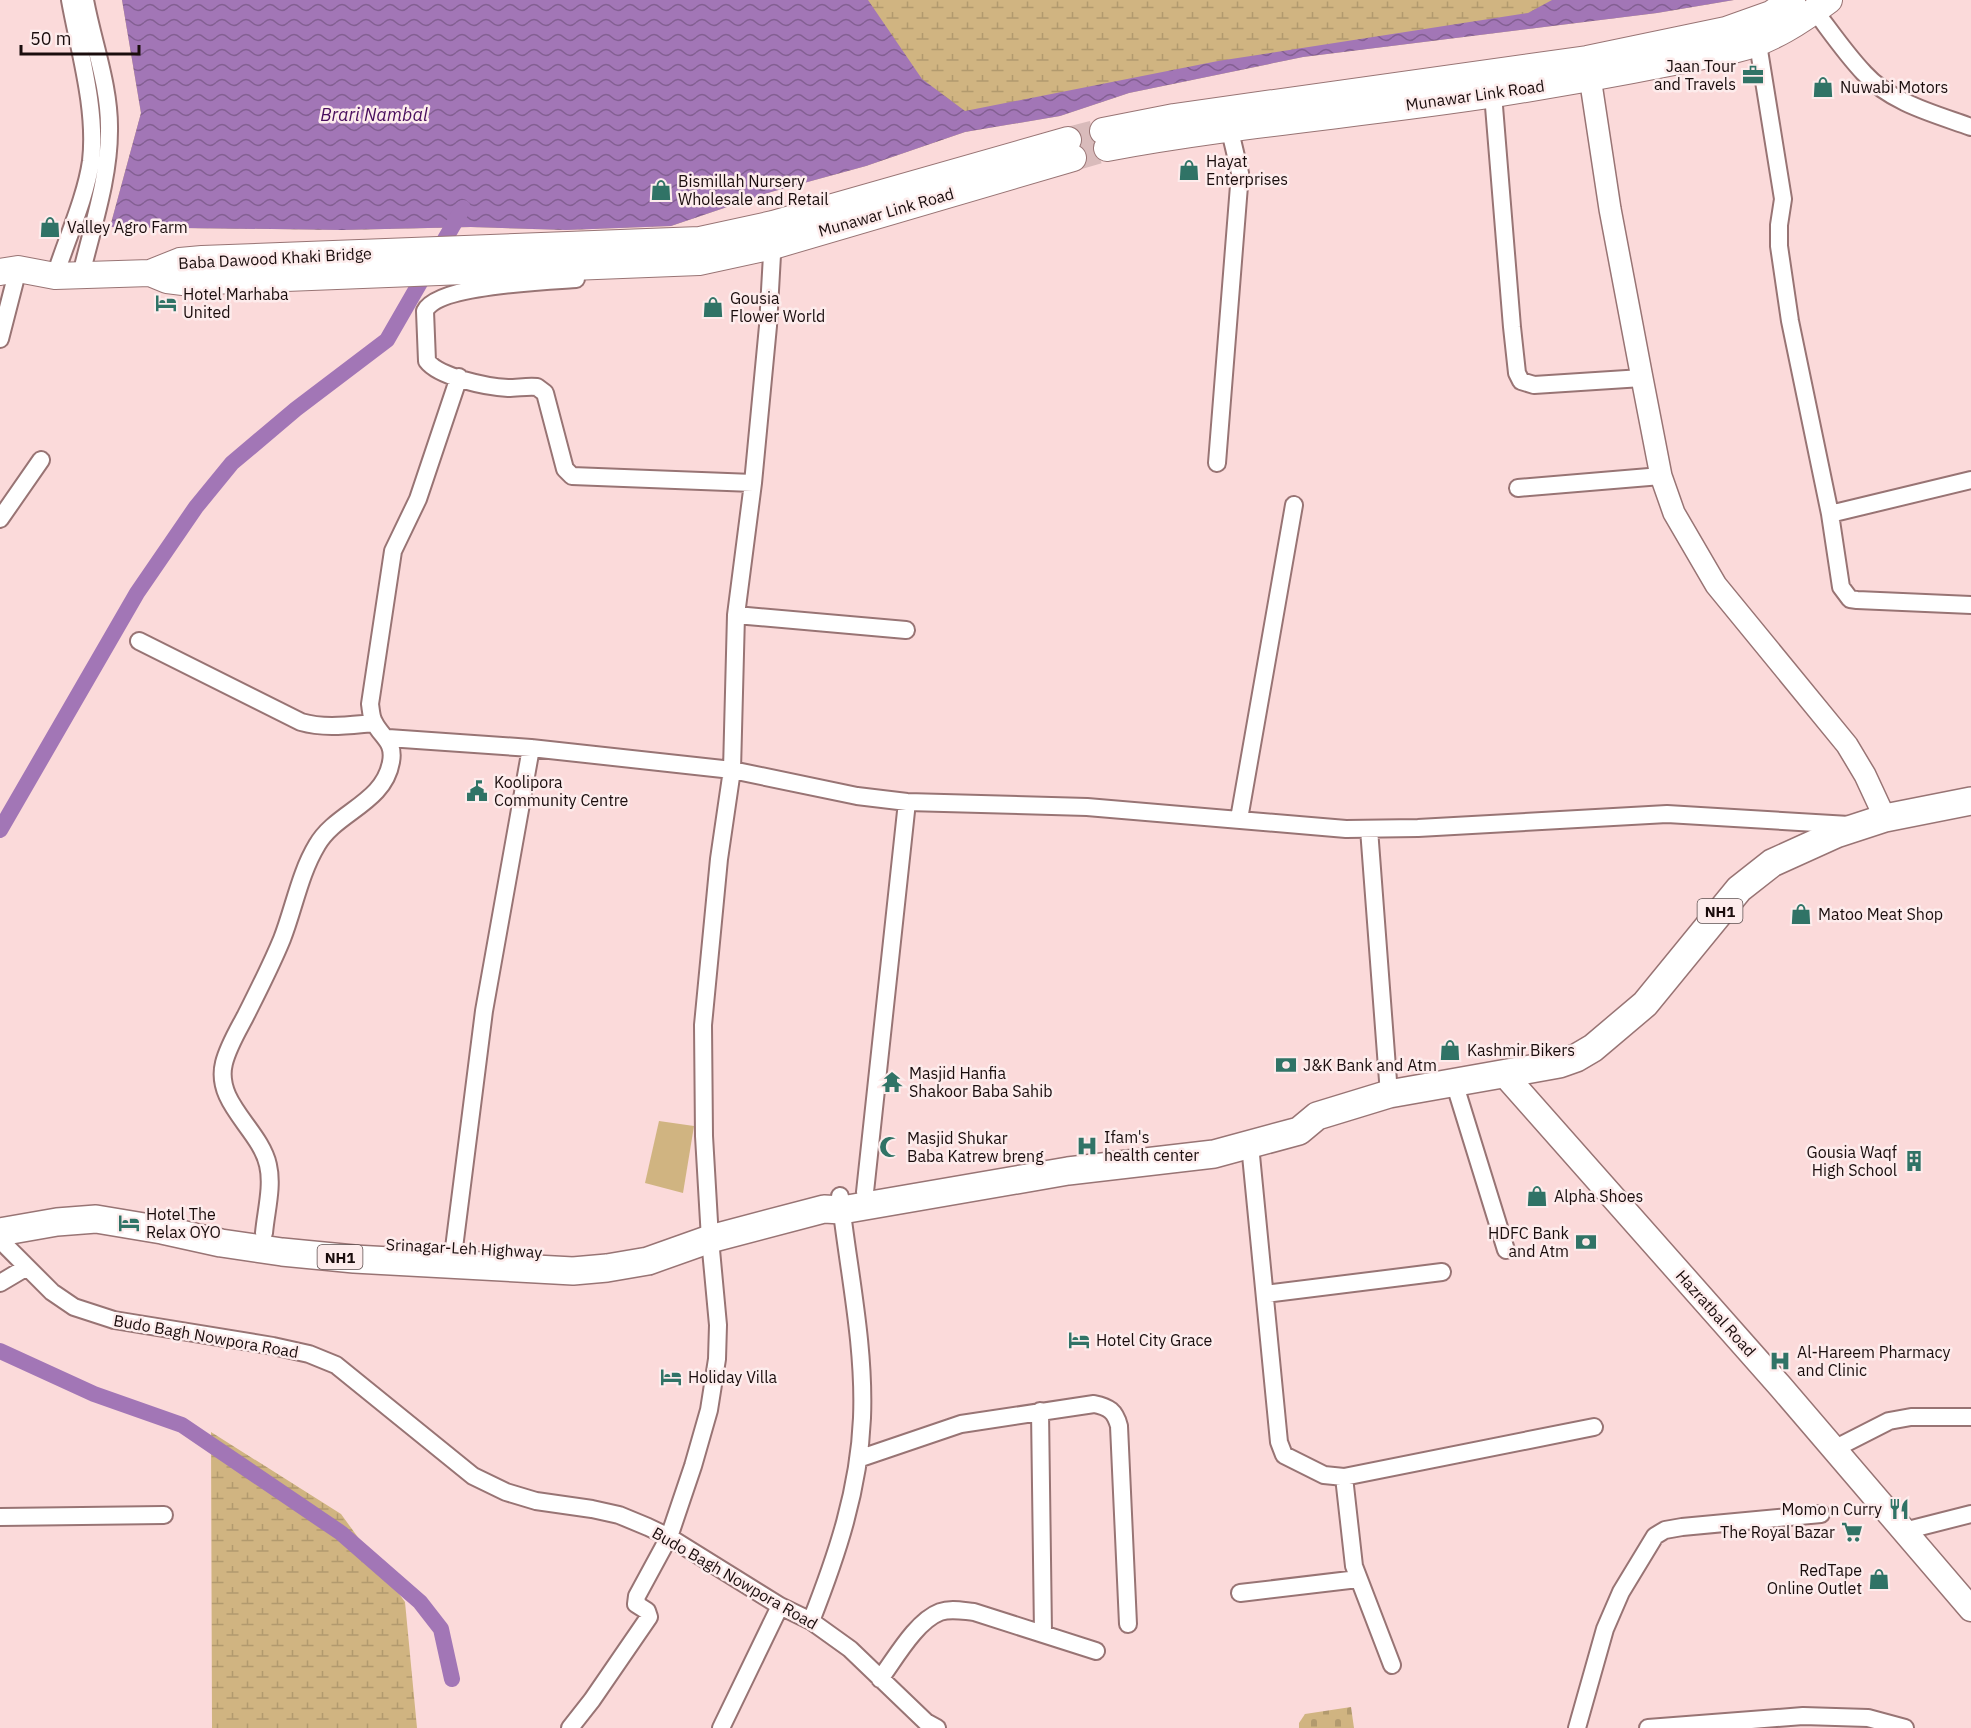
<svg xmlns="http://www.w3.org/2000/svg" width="1971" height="1728" viewBox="0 0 1971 1728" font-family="'IBM Plex Sans',sans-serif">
  <defs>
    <pattern id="wetland-marsh" width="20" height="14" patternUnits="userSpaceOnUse" patternTransform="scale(1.5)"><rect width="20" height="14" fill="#d0b481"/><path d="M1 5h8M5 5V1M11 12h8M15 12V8" fill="none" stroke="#b29a6e"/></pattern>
    <pattern id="cemetery-stones" width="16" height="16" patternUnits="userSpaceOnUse" patternTransform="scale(1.5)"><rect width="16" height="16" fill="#d0b481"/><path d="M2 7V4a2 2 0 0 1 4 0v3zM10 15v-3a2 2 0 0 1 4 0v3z" fill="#b29a6e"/></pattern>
    <pattern id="water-waves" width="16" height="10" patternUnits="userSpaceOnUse" patternTransform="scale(1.5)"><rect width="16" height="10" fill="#a276b6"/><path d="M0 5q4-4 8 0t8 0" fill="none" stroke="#835f92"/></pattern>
  </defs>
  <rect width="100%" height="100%" fill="#fbdada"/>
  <path fill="url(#wetland-marsh)" d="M122,0H1734L1657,13L1303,57L1129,93L1060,116L965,132L866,166L771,192L671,226L566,230L471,227L342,230L110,227L141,113Z
    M211,1432L341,1514L405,1602L417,1728H212Z"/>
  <path fill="url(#cemetery-stones)" d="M1351,1707L1354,1728H1299V1723L1305,1714Z"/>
  <path fill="#d0b481" d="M659,1121L694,1126L683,1193L645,1183Z"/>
  <path fill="url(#water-waves)" d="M122,0H868L922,79L965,111L1218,61L1528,13L1552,0H1734L1657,13L1303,57L1129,93L1060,116L965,132L866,166L771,192L671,226L566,230L471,227L342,230L110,227L141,113Z"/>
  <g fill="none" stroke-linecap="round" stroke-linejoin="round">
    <path stroke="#a276b6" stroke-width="16" d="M0,830L137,593L196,507L232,463L296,409L387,340L463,208
      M0,1351L94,1394L182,1425L341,1533L420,1602L441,1629L452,1679"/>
    <path stroke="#d9bbbb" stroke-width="26" stroke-dasharray="26 13" stroke-linecap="butt" d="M1068,140L1103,131
      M1073,158L1107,148"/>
    <defs>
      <path id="minor" d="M1815,11C1831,32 1846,54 1864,73C1891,103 1935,114 1971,127
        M1758,44L1783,199L1779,225V246L1790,321L1830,514L1841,587L1850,599L1857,600L1971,605
        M1493,94L1512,327L1517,373L1521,381L1534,385L1642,378
        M81,275C92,228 109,179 109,131C110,87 93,43 85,0
        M55,276C66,241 86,197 91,161C97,109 79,50 70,0
        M576,279C548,281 437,285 425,311L427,361C439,377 487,387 508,388C518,388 527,386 537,387L545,393L565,469L572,476L753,483
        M0,339L18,269
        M1217,463L1240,173L1229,127
        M1518,488L1661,476
        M1830,514L1971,480
        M0,519L41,460
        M736,615L906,630
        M139,641L301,722C325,729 350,725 374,723
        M388,738L531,748L732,770L857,796L907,802L1087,807L1346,829L1418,828L1667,814L1849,825
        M1239,819L1294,505
        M1369,829L1389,1094
        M1454,1082L1506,1250
        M1250,1145L1279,1442L1284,1455L1324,1475L1344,1477L1594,1427
        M865,1192L907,802
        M264,1233C266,1211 273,1186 268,1165C260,1129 214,1103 224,1063C228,1047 237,1032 245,1017C258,991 271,966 282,939C294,908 300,873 317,845C336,812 384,803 391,762C395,741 381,737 374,722C371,717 371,710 370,704L393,551L418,499L459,377
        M0,1240L52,1292L74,1307L114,1320L273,1346L309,1354L336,1365L473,1476L506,1492L536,1501L592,1509L619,1515L648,1527L669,1537L780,1606L811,1621L850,1649L926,1722L937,1728
        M454,1248L484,1011L531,748
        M0,1283L27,1267
        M1265,1294L1442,1272
        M1040,1411L1043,1633
        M1834,1449L1889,1421L1911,1417H1970
        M858,1459L961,1424L1094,1404C1109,1407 1115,1411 1119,1426L1128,1624
        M1344,1477L1354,1566L1392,1665
        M0,1517L164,1515
        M1904,1531L1971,1514
        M1240,1593L1358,1579
        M811,1621C837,1555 859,1490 862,1418C865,1344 848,1269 840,1196
        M880,1679C895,1659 916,1621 940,1612C951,1608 963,1611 974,1612L1096,1651
        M570,1728L592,1700L649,1617L647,1611L636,1604L637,1596L669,1537L693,1466L709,1410L717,1359L718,1325L710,1239L704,1136L703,1025L719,859L732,770L736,615L753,483L768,326L773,237
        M721,1728L780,1606
        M1577,1728L1605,1629L1621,1592L1655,1536L1665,1530L1682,1527L1821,1514
        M1648,1728L1803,1716L1868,1718L1905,1728"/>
      <path id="tertiary" d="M1588,64L1610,209L1642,378L1661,476L1674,513L1716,585L1847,745L1865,775L1885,818"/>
      <path id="secondary" d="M1504,1074L1780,1386L1971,1609"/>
      <path id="primary" d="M1103,131L1174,117L1587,59L1726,30L1771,14L1792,0
        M1107,148C1235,124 1366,114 1495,94C1576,81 1657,66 1737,49C1771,41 1801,21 1829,0
        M0,272L18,269L55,276L150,273L167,280L183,282L699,262L773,246L1073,158
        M150,273L180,261L202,259L700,240L773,224L1068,140"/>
      <path id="trunk" d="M0,1232L57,1222L96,1219L162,1230L221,1243L282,1252L354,1259L573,1271L607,1268L648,1261L710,1239L824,1209L842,1210L1068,1171L1214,1154L1299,1131L1317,1116L1389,1094L1559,1064L1576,1058L1593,1048L1645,1004L1739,889L1772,863L1836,834L1885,818L1971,801"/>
    </defs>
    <use href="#minor" stroke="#987474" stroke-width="20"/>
    <use href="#tertiary" stroke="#987474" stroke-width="24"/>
    <use href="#secondary" stroke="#987474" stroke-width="27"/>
    <use href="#primary" stroke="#987474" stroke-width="28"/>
    <use href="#trunk" stroke="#987474" stroke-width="30"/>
    <use href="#minor" stroke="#fff" stroke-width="16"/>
    <use href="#tertiary" stroke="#fff" stroke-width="21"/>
    <use href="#secondary" stroke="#fff" stroke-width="24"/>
    <use href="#primary" stroke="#fff" stroke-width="26"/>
    <use href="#trunk" stroke="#fff" stroke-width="27"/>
  </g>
  <defs>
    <symbol id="office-bare" viewBox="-9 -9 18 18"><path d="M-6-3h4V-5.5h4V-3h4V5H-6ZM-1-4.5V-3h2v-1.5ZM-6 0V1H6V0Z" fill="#307366" stroke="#fdecec" stroke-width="2.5" paint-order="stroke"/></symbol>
    <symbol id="shop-bare" viewBox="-9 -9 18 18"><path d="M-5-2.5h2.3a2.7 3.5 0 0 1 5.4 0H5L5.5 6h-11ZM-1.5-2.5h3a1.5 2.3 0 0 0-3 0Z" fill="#307366" stroke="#fdecec" stroke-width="2.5" paint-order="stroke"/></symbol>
    <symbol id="hotel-bare" viewBox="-9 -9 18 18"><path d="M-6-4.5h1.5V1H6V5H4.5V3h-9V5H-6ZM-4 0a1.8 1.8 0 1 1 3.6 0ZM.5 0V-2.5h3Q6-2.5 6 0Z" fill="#307366" stroke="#fdecec" stroke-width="2.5" paint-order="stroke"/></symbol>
    <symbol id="civic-bare" viewBox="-9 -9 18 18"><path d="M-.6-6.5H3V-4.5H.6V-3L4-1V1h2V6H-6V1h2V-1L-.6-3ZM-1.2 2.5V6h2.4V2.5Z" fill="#307366" stroke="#fdecec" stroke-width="2.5" paint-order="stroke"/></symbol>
    <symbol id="bank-bare" viewBox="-9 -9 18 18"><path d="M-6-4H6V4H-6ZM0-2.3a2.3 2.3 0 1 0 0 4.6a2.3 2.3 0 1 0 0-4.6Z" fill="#307366" stroke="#fdecec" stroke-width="2.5" paint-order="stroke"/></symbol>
    <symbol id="temple-bare" viewBox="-9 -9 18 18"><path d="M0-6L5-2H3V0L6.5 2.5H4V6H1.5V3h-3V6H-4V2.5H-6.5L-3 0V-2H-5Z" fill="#307366" stroke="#fdecec" stroke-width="2.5" paint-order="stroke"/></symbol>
    <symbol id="hospital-bare" viewBox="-9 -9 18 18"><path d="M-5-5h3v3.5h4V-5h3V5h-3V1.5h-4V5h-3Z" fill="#307366" stroke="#fdecec" stroke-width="2.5" paint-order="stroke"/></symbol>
    <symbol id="mosque-bare" viewBox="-9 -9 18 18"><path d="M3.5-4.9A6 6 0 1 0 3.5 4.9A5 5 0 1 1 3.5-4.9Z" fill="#307366" stroke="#fdecec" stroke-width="2.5" paint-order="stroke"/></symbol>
    <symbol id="building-bare" viewBox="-9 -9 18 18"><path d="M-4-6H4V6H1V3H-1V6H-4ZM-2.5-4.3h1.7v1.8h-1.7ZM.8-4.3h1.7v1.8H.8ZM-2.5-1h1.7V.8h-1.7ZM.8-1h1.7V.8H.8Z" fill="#307366" stroke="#fdecec" stroke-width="2.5" paint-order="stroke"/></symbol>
    <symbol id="restaurant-bare" viewBox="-9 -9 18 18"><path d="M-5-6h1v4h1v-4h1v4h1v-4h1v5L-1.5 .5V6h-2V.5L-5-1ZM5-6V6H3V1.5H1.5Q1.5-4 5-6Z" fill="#307366" stroke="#fdecec" stroke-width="2.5" paint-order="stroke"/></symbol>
    <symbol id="supermarket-bare" viewBox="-9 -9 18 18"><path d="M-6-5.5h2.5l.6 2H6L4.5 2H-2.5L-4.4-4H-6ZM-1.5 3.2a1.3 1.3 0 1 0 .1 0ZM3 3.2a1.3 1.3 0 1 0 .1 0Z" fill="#307366" stroke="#fdecec" stroke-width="2.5" paint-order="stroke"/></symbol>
  </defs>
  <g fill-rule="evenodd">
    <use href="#office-bare" x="1738" y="60" width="30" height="30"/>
    <use href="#shop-bare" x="1808" y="72" width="30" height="30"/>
    <use href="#shop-bare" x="1174" y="155" width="30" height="30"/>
    <use href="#shop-bare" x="646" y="175" width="30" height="30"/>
    <use href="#shop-bare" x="35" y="212" width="30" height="30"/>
    <use href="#hotel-bare" x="151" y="288" width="30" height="30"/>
    <use href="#shop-bare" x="698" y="292" width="30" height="30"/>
    <use href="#civic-bare" x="462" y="776" width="30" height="30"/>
    <use href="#shop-bare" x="1786" y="899" width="30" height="30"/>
    <use href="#shop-bare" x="1435" y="1035" width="30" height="30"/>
    <use href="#bank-bare" x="1271" y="1050" width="30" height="30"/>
    <use href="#temple-bare" x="877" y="1067" width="30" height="30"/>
    <use href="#hospital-bare" x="1072" y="1131" width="30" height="30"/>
    <use href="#mosque-bare" x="875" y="1132" width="30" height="30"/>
    <use href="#building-bare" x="1899" y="1146" width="30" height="30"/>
    <use href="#shop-bare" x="1522" y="1181" width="30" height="30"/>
    <use href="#hotel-bare" x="114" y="1208" width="30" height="30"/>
    <use href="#bank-bare" x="1571" y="1227" width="30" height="30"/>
    <use href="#hotel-bare" x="1064" y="1325" width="30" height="30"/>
    <use href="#hospital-bare" x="1765" y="1346" width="30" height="30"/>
    <use href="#hotel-bare" x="656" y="1362" width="30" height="30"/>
    <use href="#restaurant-bare" x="1884" y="1494" width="30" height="30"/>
    <use href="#supermarket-bare" x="1837" y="1517" width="30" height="30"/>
    <use href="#shop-bare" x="1864" y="1564" width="30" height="30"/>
  </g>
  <g text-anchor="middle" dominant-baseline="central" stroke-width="5" stroke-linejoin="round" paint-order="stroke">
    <g fill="#fdecec" stroke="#5e5050" stroke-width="1.5">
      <rect x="1697.5" y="899" width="45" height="24" rx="4.5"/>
      <rect x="317.5" y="1245" width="45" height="24" rx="4.5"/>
    </g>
    <g font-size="15" font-weight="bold" fill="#1a0d0d">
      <text x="1720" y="911">NH1</text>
      <text x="340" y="1257">NH1</text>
    </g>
    <g font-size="16" fill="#1a0d0d" stroke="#fdecec" text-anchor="start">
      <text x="1736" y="66" text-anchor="end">Jaan Tour<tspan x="1736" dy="18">and Travels</tspan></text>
      <text x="1840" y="87">Nuwabi Motors</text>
      <text x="1206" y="161">Hayat<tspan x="1206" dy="18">Enterprises</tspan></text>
      <text x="678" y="181">Bismillah Nursery<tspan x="678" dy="18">Wholesale and Retail</tspan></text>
      <text x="67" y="227">Valley Agro Farm</text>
      <text x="183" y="294">Hotel Marhaba<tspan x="183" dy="18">United</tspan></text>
      <text x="730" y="298">Gousia<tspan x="730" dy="18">Flower World</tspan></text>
      <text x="494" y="782">Koolipora<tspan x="494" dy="18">Community Centre</tspan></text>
      <text x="1818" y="914">Matoo Meat Shop</text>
      <text x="1467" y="1050">Kashmir Bikers</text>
      <text x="1303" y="1065">J&amp;K Bank and Atm</text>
      <text x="909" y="1073">Masjid Hanfia<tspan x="909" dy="18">Shakoor Baba Sahib</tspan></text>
      <text x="1104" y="1137">Ifam's<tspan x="1104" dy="18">health center</tspan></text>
      <text x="907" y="1138">Masjid Shukar<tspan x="907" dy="18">Baba Katrew breng</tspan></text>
      <text x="1897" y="1152" text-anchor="end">Gousia Waqf<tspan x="1897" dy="18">High School</tspan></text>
      <text x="1554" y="1196">Alpha Shoes</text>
      <text x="146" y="1214">Hotel The<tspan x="146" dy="18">Relax OYO</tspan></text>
      <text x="1569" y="1233" text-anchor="end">HDFC Bank<tspan x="1569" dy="18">and Atm</tspan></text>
      <text x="1096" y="1340">Hotel City Grace</text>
      <text x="1797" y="1352">Al-Hareem Pharmacy<tspan x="1797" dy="18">and Clinic</tspan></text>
      <text x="688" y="1377">Holiday Villa</text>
      <text x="1882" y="1509" text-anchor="end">Momo n Curry</text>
      <text x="1835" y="1532" text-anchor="end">The Royal Bazar</text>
      <text x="1862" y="1570" text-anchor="end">RedTape<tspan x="1862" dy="18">Online Outlet</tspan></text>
    </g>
    <g font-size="16" fill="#1a0d0d" stroke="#fdecec">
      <text transform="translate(1475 95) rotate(-8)">Munawar Link Road</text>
      <text transform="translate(886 212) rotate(-16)">Munawar Link Road</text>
      <text transform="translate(275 258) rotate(-3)">Baba Dawood Khaki Bridge</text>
      <text transform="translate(464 1248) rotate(3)">Srinagar-Leh Highway</text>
      <text transform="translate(1716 1313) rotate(48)">Hazratbal Road</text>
      <text transform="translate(206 1336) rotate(10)">Budo Bagh Nowpora Road</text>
      <text transform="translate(735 1578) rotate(30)">Budo Bagh Nowpora Road</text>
    </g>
    <g font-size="18" font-style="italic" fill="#480d5d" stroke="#fdecec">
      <text x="374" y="114">Brari Nambal</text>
    </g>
  </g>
  <path d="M21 45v9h118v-9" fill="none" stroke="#1a0d0d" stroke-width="3"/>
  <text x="30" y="45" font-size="18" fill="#1a0d0d" stroke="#fdecec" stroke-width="4.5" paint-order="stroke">50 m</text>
</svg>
